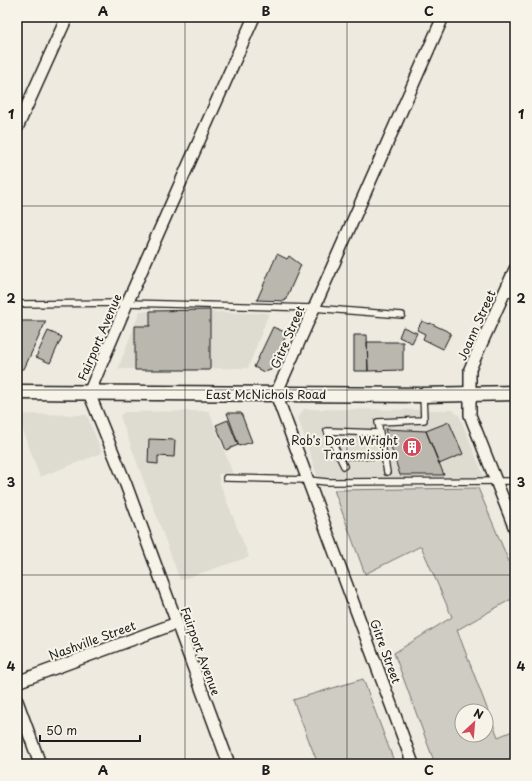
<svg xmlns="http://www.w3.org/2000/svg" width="532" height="781" viewBox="0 0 532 781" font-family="'Playpen Sans',sans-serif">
  <rect width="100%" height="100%" fill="#eeeae0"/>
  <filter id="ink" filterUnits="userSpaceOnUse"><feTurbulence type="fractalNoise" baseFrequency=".025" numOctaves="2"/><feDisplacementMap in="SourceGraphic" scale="8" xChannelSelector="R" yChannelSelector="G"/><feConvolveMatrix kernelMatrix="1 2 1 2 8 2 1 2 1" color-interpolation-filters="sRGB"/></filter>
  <g filter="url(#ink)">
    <path fill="#dedbd1" d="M140,311L269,313L248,368L118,369Z
      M304,409L453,410L460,417L484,477L318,478L298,418Z
      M209,411L233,474H218L220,484L249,557L180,580L120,416L124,412Z
      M17,414L87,415L102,453L40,477Z"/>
    <path fill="#cfccc3" stroke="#767470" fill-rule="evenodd" d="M478,488L515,576V597L457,630L498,737L515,730V764H435L394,653L452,617L421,546L365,574L334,490ZM462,711H486V735H462Z
      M363,679L395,764H318L293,700Z"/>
    <path fill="#bab7af" stroke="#1c1c1c" d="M277,254L287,259L289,256L301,265L285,301L257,300Z
      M210,310V370H135V326H150V311Z
      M17,321H46L24,369H17Z
      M422,321L429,324L430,323L451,333L443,349L423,339L425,334L417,330Z
      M273,327L287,333L271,370L264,372L254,367Z
      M403,327L417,333L412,343L399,337Z
      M48,331L62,337L50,363L36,357Z
      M354,335H367L368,371H354Z
      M367,342H403V370L368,371Z
      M227,413H241L252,442L239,446Z
      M228,420L238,445L226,450L216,425Z
      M449,422L463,454L439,464L426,431Z
      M385,429L426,431L444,475H400Z
      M149,439L175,440L174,457L158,456V464L148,463Z"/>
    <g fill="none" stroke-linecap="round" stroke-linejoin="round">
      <defs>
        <path id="service" d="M505,291L515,296
          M17,304L127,303L313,308L402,315
          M339,456H384
          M344,466L327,431L379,433
          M387,472L378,422L424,420L423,395
          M226,478L308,480L327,482L515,481"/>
        <path id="minor" d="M17,128L67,17
          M515,269L470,369V415L515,529
          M17,682L177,623
          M17,701L40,764
          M229,764L125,482L89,393L125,308L254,17
          M413,764L276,394L443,17"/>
        <path id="tertiary" d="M17,392L423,395L515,393"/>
      </defs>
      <use href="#service" stroke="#1c1c1c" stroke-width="8"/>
      <use href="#minor" stroke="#1c1c1c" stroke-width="14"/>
      <use href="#tertiary" stroke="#1c1c1c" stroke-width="17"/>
      <use href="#service" stroke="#f7f3e8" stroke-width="5.5"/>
      <use href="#minor" stroke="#f7f3e8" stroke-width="11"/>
      <use href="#tertiary" stroke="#f7f3e8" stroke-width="14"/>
    </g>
  </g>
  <path fill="none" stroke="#1c1c1c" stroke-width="1" stroke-opacity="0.55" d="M185,17V764M347,17V764M17,206H515M17,390H515M17,575H515"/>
  <defs>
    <symbol id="building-disc" viewBox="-11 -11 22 22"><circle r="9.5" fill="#d1495b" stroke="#f7f3e8"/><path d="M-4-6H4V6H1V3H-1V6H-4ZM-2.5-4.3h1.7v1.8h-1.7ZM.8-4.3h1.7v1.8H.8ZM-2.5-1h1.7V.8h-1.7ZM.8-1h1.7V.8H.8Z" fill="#fff"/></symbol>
  </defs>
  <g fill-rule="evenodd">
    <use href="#building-disc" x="401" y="436" width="22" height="22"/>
  </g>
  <g text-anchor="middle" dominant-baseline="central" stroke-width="4" stroke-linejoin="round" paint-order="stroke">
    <g font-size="12" fill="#1c1c1c" stroke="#f7f3e8">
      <text transform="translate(476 325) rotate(-66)">Joann Street</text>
      <text transform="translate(99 337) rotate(-67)">Fairport Avenue</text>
      <text transform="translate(287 337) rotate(-67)">Gitre Street</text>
      <text x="266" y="394">East McNichols Road</text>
      <text transform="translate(92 640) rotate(-20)">Nashville Street</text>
      <text transform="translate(201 651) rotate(70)">Fairport Avenue</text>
      <text transform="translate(386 651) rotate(70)">Gitre Street</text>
    </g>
    <g font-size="12" fill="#1c1c1c" stroke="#f7f3e8" text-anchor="end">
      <text x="398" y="440">Rob's Done Wright<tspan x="398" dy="14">Transmission</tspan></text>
    </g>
  </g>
  <rect width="532" height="781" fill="none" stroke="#f7f3e8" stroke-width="44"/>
  <g transform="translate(474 723) rotate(26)"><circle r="19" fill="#f7f3e8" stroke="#9f9d96"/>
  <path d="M0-3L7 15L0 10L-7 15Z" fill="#d1495b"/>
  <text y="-6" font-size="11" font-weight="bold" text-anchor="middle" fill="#1c1c1c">N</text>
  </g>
  <path d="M40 735v6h100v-6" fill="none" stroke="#1c1c1c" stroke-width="2"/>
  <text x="46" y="735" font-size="12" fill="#1c1c1c" stroke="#f7f3e8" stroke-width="3" paint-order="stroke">50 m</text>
  <rect x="22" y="22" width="488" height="737" fill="none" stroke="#1c1c1c" stroke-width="1.5"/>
  <g font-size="13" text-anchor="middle" font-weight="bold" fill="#1c1c1c">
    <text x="103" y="16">A</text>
    <text x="266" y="16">B</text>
    <text x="429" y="16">C</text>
    <text x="11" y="119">1</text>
    <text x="521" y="119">1</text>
    <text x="11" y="303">2</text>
    <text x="521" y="303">2</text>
    <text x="11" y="487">3</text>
    <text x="521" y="487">3</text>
    <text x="11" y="671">4</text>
    <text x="521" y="671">4</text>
    <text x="103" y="775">A</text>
    <text x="266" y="775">B</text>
    <text x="429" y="775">C</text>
  </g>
</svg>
